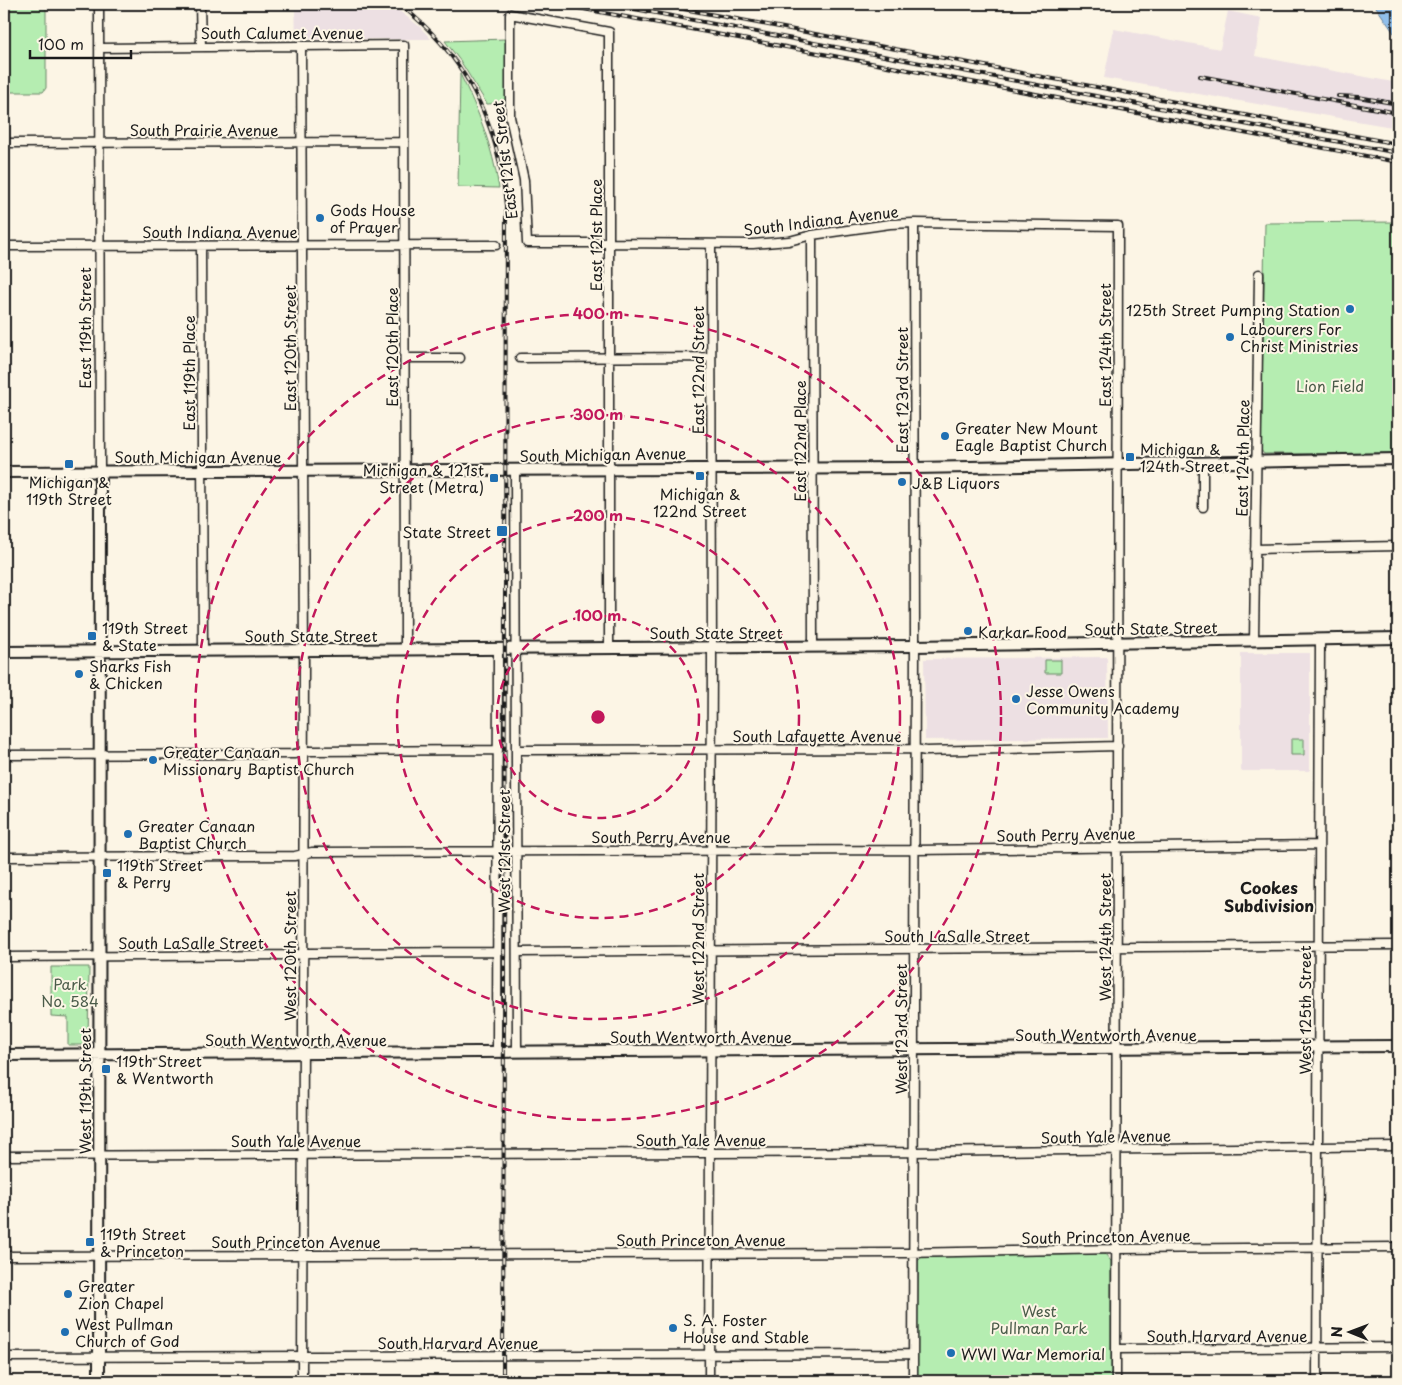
<svg xmlns="http://www.w3.org/2000/svg" width="1402" height="1385" viewBox="0 0 1402 1385" font-family="'Playpen Sans',sans-serif">
  <rect width="100%" height="100%" fill="#fcf5e5"/>
  <filter id="ink" filterUnits="userSpaceOnUse"><feTurbulence type="fractalNoise" baseFrequency=".02" numOctaves="2"/><feDisplacementMap in="SourceGraphic" scale="10" xChannelSelector="R" yChannelSelector="G"/><feConvolveMatrix kernelMatrix="1 2 1 2 8 2 1 2 1" color-interpolation-filters="sRGB"/></filter>
  <g filter="url(#ink)">
    <path fill="#ede0e3" d="M295,4H390L419,26L431,39H296Z
      M1228,11L1261,18L1255,56L1398,83V128L1104,78L1114,29L1220,49Z
      M1241,653H1310V771H1241Z
      M1107,657L1108,738L925,740L924,659Z"/>
    <path fill="#b5edb1" stroke="#688466" d="M4,4H46V88L43,92H4Z
      M506,39L507,103L487,104L461,62L445,41Z
      M460,74C479,111 492,146 499,188L458,187Z
      M1398,222L1397,453L1264,454L1261,450L1265,223Z
      M1045,660H1061V673H1045Z
      M1291,739H1304V755H1291Z
      M51,967H89L88,1045H68V1017L51,1016Z
      M1105,1254L1111,1261V1381H917L918,1261L922,1257Z"/>
    <path fill="#90bfeb" stroke="#627e98" d="M1051,4H1132C1103,7 1080,11 1051,4Z
      M1374,4H1398V37L1394,33Z"/>
    <g fill="none" stroke-linecap="round" stroke-linejoin="round">
      <defs>
        <path id="street" d="M99,4L100,472
          M200,4L201,47
          M301,46L304,662L302,1381
          M99,48L404,45L405,649
          M4,143L404,142
          M812,235L813,647
          M4,246L496,245
          M201,246L203,651
          M405,358H460
          M520,358L711,357
          M515,470L517,1052
          M1203,507V462
          M1255,549L1398,546
          M1254,641L1259,274
          M609,648C610,443 608,238 609,32L510,14V117L524,180L527,243H609L753,244L789,241L812,235L890,224L914,223L1118,226L1116,1381
          M516,750L915,749L926,751L1118,746
          M4,755L294,754L310,751L498,750
          M4,857L295,856L312,852L914,850L1319,845
          M517,952L1398,945
          M4,957L294,955L308,953L497,952
          M497,1052L498,649
          M4,1156L913,1152L1398,1146
          M4,1256L904,1253L1116,1249L1398,1247
          M1116,1349L1398,1347
          M4,1357L913,1354
          M709,1381L712,660L711,244
          M913,1381L915,637L914,223
          M1317,1381L1320,640"/>
        <path id="secondary" d="M4,472L915,468L1398,459
          M4,652L915,646L1398,638
          M4,1055L1398,1046
          M99,1381L100,472"/>
      </defs>
      <use href="#street" stroke="#1c1c1c" stroke-width="11"/>
      <use href="#secondary" stroke="#1c1c1c" stroke-width="14"/>
      <use href="#street" stroke="#fcf5e5" stroke-width="8"/>
      <use href="#secondary" stroke="#fcf5e5" stroke-width="10"/>
      <defs>
        <path id="rail" d="M399,4C466,55 499,123 506,206L503,1381
          M557,4L1398,162
          M608,4L1398,153
          M657,4L1398,144
          M1200,76L1398,113
          M1338,96L1358,97L1398,104"/>
      </defs>
      <use href="#rail" stroke="#1c1c1c" stroke-width="4"/>
      <use href="#rail" stroke="#fcf5e5" stroke-width="2" stroke-dasharray="5.5" stroke-linecap="butt"/>
    </g>
  </g>
  <g fill="none" stroke="#c2185b" stroke-width="2.5" stroke-dasharray="9 6">
    <circle cx="598" cy="717" r="101"/>
    <circle cx="598" cy="717" r="201"/>
    <circle cx="598" cy="717" r="302"/>
    <circle cx="598" cy="717" r="403"/>
  </g>
  <g fill="#1f6fb2" stroke="#fcf5e5" stroke-width="2">
    <circle cx="320" cy="218" r="5"/>
    <circle cx="1350" cy="309" r="5"/>
    <circle cx="1230" cy="337" r="5"/>
    <circle cx="945" cy="436" r="5"/>
    <rect x="1125" y="452" width="10" height="10" rx="2.5"/>
    <rect x="64" y="459" width="10" height="10" rx="2.5"/>
    <rect x="695" y="471" width="10" height="10" rx="2.5"/>
    <rect x="489" y="473" width="10" height="10" rx="2.5"/>
    <circle cx="902" cy="482" r="5"/>
    <rect x="496" y="525" width="12" height="12" rx="2.5"/>
    <circle cx="968" cy="631" r="5"/>
    <rect x="87" y="631" width="10" height="10" rx="2.5"/>
    <circle cx="79" cy="674" r="5"/>
    <circle cx="1016" cy="699" r="5"/>
    <circle cx="153" cy="760" r="5"/>
    <circle cx="128" cy="834" r="5"/>
    <rect x="102" y="868" width="10" height="10" rx="2.5"/>
    <rect x="101" y="1064" width="10" height="10" rx="2.5"/>
    <rect x="85" y="1237" width="10" height="10" rx="2.5"/>
    <circle cx="68" cy="1294" r="5"/>
    <circle cx="673" cy="1328" r="5"/>
    <circle cx="65" cy="1332" r="5"/>
    <circle cx="951" cy="1353" r="5"/>
  </g>
  <g text-anchor="middle" dominant-baseline="central" stroke-width="4" stroke-linejoin="round" paint-order="stroke">
    <g font-size="15" fill="#1c1c1c" stroke="#fcf5e5">
      <text x="282" y="32">South Calumet Avenue</text>
      <text x="204" y="129">South Prairie Avenue</text>
      <text transform="translate(504 160) rotate(-97)">East 121st Street</text>
      <text transform="translate(821 220) rotate(-7)">South Indiana Avenue</text>
      <text x="220" y="231">South Indiana Avenue</text>
      <text transform="translate(595 235) rotate(-90)">East 121st Place</text>
      <text transform="translate(84 328) rotate(-90)">East 119th Street</text>
      <text transform="translate(1104 345) rotate(-90)">East 124th Street</text>
      <text transform="translate(391 347) rotate(-90)">East 120th Place</text>
      <text transform="translate(289 348) rotate(-90)">East 120th Street</text>
      <text transform="translate(697 370) rotate(-90)">East 122nd Street</text>
      <text transform="translate(188 373) rotate(-90)">East 119th Place</text>
      <text transform="translate(901 390) rotate(-90)">East 123rd Street</text>
      <text transform="translate(799 441) rotate(-90)">East 122nd Place</text>
      <text transform="translate(603 454) rotate(-1)">South Michigan Avenue</text>
      <text x="198" y="456">South Michigan Avenue</text>
      <text transform="translate(1242 458) rotate(-89)">East 124th Place</text>
      <text transform="translate(1151 628) rotate(-1)">South State Street</text>
      <text x="716" y="632">South State Street</text>
      <text x="311" y="635">South State Street</text>
      <text x="817" y="735">South Lafayette Avenue</text>
      <text transform="translate(1066 834) rotate(-1)">South Perry Avenue</text>
      <text x="661" y="836">South Perry Avenue</text>
      <text transform="translate(503 851) rotate(-90)">West 121st Street</text>
      <text x="957" y="935">South LaSalle Street</text>
      <text transform="translate(1104 937) rotate(-90)">West 124th Street</text>
      <text transform="translate(697 939) rotate(-90)">West 122nd Street</text>
      <text x="191" y="942">South LaSalle Street</text>
      <text transform="translate(289 956) rotate(-90)">West 120th Street</text>
      <text transform="translate(1304 1010) rotate(-90)">West 125th Street</text>
      <text transform="translate(900 1029) rotate(-90)">West 123rd Street</text>
      <text x="1106" y="1034">South Wentworth Avenue</text>
      <text x="701" y="1036">South Wentworth Avenue</text>
      <text x="296" y="1039">South Wentworth Avenue</text>
      <text transform="translate(84 1091) rotate(-90)">West 119th Street</text>
      <text transform="translate(1106 1136) rotate(-1)">South Yale Avenue</text>
      <text x="701" y="1139">South Yale Avenue</text>
      <text x="296" y="1140">South Yale Avenue</text>
      <text transform="translate(1106 1236) rotate(-1)">South Princeton Avenue</text>
      <text x="701" y="1239">South Princeton Avenue</text>
      <text x="296" y="1241">South Princeton Avenue</text>
      <text x="1227" y="1335">South Harvard Avenue</text>
      <text x="458" y="1342">South Harvard Avenue</text>
    </g>
    <g font-size="15" fill="#1c1c1c" stroke="#fcf5e5" text-anchor="start">
      <text x="330" y="209">Gods House<tspan x="330" dy="17">of Prayer</tspan></text>
      <text x="1340" y="309" text-anchor="end">125th Street Pumping Station</text>
      <text x="1240" y="328">Labourers For<tspan x="1240" dy="17">Christ Ministries</tspan></text>
      <text x="955" y="427">Greater New Mount<tspan x="955" dy="17">Eagle Baptist Church</tspan></text>
      <text x="1140" y="448">Michigan &amp;<tspan x="1140" dy="17">124th Street</tspan></text>
      <text x="484" y="469" text-anchor="end">Michigan &amp; 121st<tspan x="484" dy="17">Street (Metra)</tspan></text>
      <text x="69" y="481" text-anchor="middle">Michigan &amp;<tspan x="69" dy="17">119th Street</tspan></text>
      <text x="912" y="482">J&amp;B Liquors</text>
      <text x="700" y="493" text-anchor="middle">Michigan &amp;<tspan x="700" dy="17">122nd Street</tspan></text>
      <text x="491" y="531" text-anchor="end">State Street</text>
      <text x="102" y="627">119th Street<tspan x="102" dy="17">&amp; State</tspan></text>
      <text x="978" y="631">Karkar Food</text>
      <text x="89" y="665">Sharks Fish<tspan x="89" dy="17">&amp; Chicken</tspan></text>
      <text x="1026" y="690">Jesse Owens<tspan x="1026" dy="17">Community Academy</tspan></text>
      <text x="163" y="751">Greater Canaan<tspan x="163" dy="17">Missionary Baptist Church</tspan></text>
      <text x="138" y="825">Greater Canaan<tspan x="138" dy="17">Baptist Church</tspan></text>
      <text x="117" y="864">119th Street<tspan x="117" dy="17">&amp; Perry</tspan></text>
      <text x="116" y="1060">119th Street<tspan x="116" dy="17">&amp; Wentworth</tspan></text>
      <text x="100" y="1233">119th Street<tspan x="100" dy="17">&amp; Princeton</tspan></text>
      <text x="78" y="1285">Greater<tspan x="78" dy="17">Zion Chapel</tspan></text>
      <text x="683" y="1319">S. A. Foster<tspan x="683" dy="17">House and Stable</tspan></text>
      <text x="75" y="1323">West Pullman<tspan x="75" dy="17">Church of God</tspan></text>
      <text x="961" y="1353">WWI War Memorial</text>
    </g>
    <g font-size="15" fill="#4a5b49" stroke="#fcf5e5">
      <text x="1330" y="385">Lion Field</text>
      <text x="70" y="983">Park<tspan x="70" dy="17">No. 584</tspan></text>
      <text x="1039" y="1310">West<tspan x="1039" dy="17">Pullman Park</tspan></text>
    </g>
    <g font-size="16" font-weight="bold" fill="#1c1c1c" stroke="#fcf5e5">
      <text x="1269" y="887">Cookes<tspan x="1269" dy="18">Subdivision</tspan></text>
    </g>
  </g>
  <circle cx="598" cy="717" r="8" fill="#c2185b" stroke="#fcf5e5" stroke-width="2.5"/>
  <g font-size="15" text-anchor="middle" font-weight="bold" fill="#c2185b" stroke="#fcf5e5" stroke-width="4" stroke-linejoin="round" paint-order="stroke">
    <text x="598" y="319">400 m</text>
    <text x="598" y="420">300 m</text>
    <text x="598" y="521">200 m</text>
    <text x="598" y="621">100 m</text>
  </g>
  <rect width="1402" height="1385" fill="none" stroke="#fcf5e5" stroke-width="20"/>
  <rect x="10" y="10" width="1382" height="1365" fill="none" stroke="#1c1c1c" stroke-width="2" filter="url(#ink)"/>
  <g transform="translate(1350 1332) rotate(271)" stroke="#fcf5e5" stroke-width="4" paint-order="stroke">
  <path d="M0-4L9 19L0 12L-9 19Z" fill="#1c1c1c"/>
  <text y="-8" font-size="14" font-weight="bold" text-anchor="middle" fill="#1c1c1c">N</text>
  </g>
  <path d="M30 50v8h101v-8" fill="none" stroke="#1c1c1c" stroke-width="2.5"/>
  <text x="38" y="50" font-size="15" fill="#1c1c1c" stroke="#fcf5e5" stroke-width="4" paint-order="stroke">100 m</text>
</svg>
